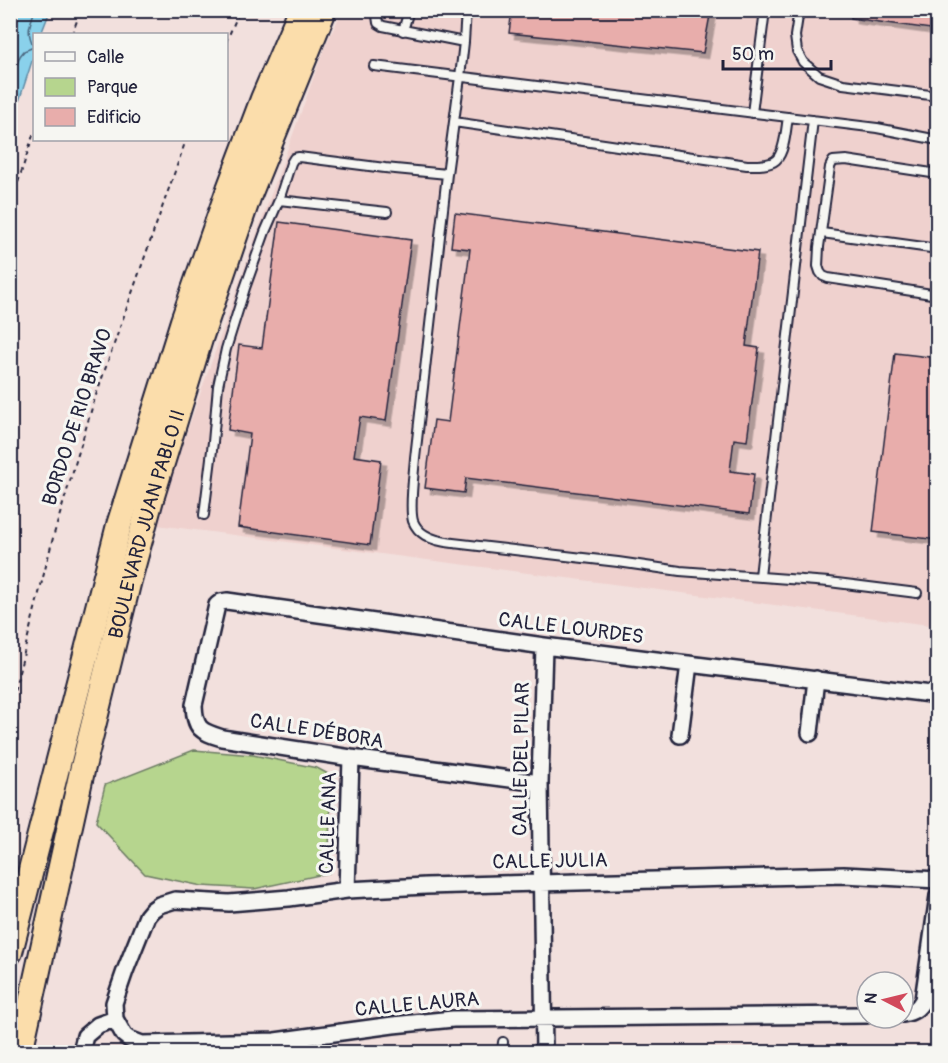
<svg xmlns="http://www.w3.org/2000/svg" width="948" height="1063" viewBox="0 0 948 1063" font-family="Pangolin,sans-serif">
  <defs>
    <filter id="shadow"><feDropShadow dx="5.5" dy="5.5" stdDeviation="0" flood-color="#0004"/></filter>
  </defs>
  <rect width="100%" height="100%" fill="#f2e0dd"/>
  <filter id="ink" filterUnits="userSpaceOnUse"><feTurbulence type="fractalNoise" baseFrequency=".0167" numOctaves="2"/><feDisplacementMap in="SourceGraphic" scale="12" xChannelSelector="R" yChannelSelector="G"/><feConvolveMatrix kernelMatrix="1 2 1 2 8 2 1 2 1" color-interpolation-filters="sRGB"/></filter>
  <g filter="url(#ink)">
    <path fill="#efd1ce" d="M342,11H937V626L157,525L170,480L249,255L324,49Z"/>
    <path fill="#b6d58e" stroke="#6c7c64" stroke-width="1.5" d="M194,750L253,755L317,768L330,775L329,873L254,889L202,886L145,874L96,822L105,785Z"/>
    <path fill="#8ad1eb" stroke="#608ba5" stroke-width="1.5" d="M11,10L50,11L41,34H34V55L11,126Z"/>
    <g fill="none" stroke-linecap="round" stroke-linejoin="round">
      <path stroke="#4c6881" stroke-width="1.5" d="M10,84L20,56L24,51L34,47C26,31 29,27 35,10"/>
    </g>
    <path fill="#e8adab" stroke="#22223b" stroke-width="1.5" filter="url(#shadow)" d="M512,10H711L703,53L509,33Z
      M851,10H938V30L851,18Z
      M455,213L758,252L746,346L759,348L747,441L734,439L730,471L754,474L749,514L466,478L464,493L425,488L434,420L448,422L470,249L451,247Z
      M279,222L411,240L386,421L360,417L354,456L381,460L370,545L238,527L250,434L228,430L239,345L262,348Z
      M895,353L938,358V540L873,532Z"/>
    <g fill="none" stroke-linecap="round" stroke-linejoin="round">
      <defs>
        <path id="service" d="M379,10L377,16L378,23L383,26L464,42L466,10
          M799,10L795,36L797,51L803,62L819,76L843,84L938,96
          M403,31L409,10
          M464,42L460,77L447,174L415,458C414,473 409,507 413,521C415,526 420,532 425,535C433,540 443,542 453,543L618,562L680,571L829,582L917,593
          M374,66L877,128L938,140
          M752,113L765,10
          M454,122L747,165C756,165 769,166 776,160C785,152 786,128 788,117
          M938,174L846,160L833,161L830,167L819,247L818,266L820,272L823,276L828,278L938,295
          M279,200L387,212
          M822,233L938,249
          M204,515L213,442L218,386L226,349L245,288L265,232L279,200L291,163L294,158L299,157L385,168L447,174
          M760,576L813,120
          M502,1052L503,1042"/>
        <path id="minor" d="M544,646L540,783L544,1052
          M810,733L816,679
          M680,735L689,664
          M540,783L351,758L222,738C200,731 195,729 194,705L217,605L221,602L227,601L544,646L938,695
          M347,890L351,758
          M903,1014C913,1012 918,1009 923,1000L938,896
          M867,1015L453,1019L393,1025L275,1041L142,1044L129,1039L124,1035L115,1019L114,1003L125,971L147,916L152,910L159,905L175,900L229,903L289,898L347,890L426,886L844,875L938,880
          M81,1052L85,1036L98,1025L115,1019"/>
        <g id="trunk">
          <path d="M10,952L119,525L183,321L229,189L263,99L301,10"/>
          <path id="s1" d="M20,1052L82,771L129,580L151,499L201,336L249,195L324,10"/>
        </g>
      </defs>
      <use href="#service" stroke="#22223b" stroke-width="12"/>
      <use href="#minor" stroke="#22223b" stroke-width="20"/>
      <use href="#trunk" stroke="#22223b" stroke-width="28"/>
      <path stroke="#22223b" stroke-width="2" stroke-dasharray="4.5 4.5" stroke-linecap="butt" d="M72,34L81,10
        M226,42L240,10
        M10,208L34,132
        M10,708L54,534L95,398L186,140"/>
      <use href="#service" stroke="#f6f6f2" stroke-width="8"/>
      <use href="#minor" stroke="#f6f6f2" stroke-width="15"/>
      <use href="#trunk" stroke="#fbddab" stroke-width="24"/>
    </g>
  </g>
  <g text-anchor="middle" dominant-baseline="central" stroke-width="6" stroke-linejoin="round" paint-order="stroke">
    <g font-size="20" fill="#22223b" stroke="#f6f6f2">
      <text transform="translate(77 417) rotate(-72)">BORDO DE RIO BRAVO</text>
      <text stroke="none"><textPath href="#s1" startOffset="543">BOULEVARD JUAN PABLO II</textPath></text>
      <text transform="translate(571 628) rotate(7)">CALLE LOURDES</text>
      <text transform="translate(317 731) rotate(9)">CALLE DÉBORA</text>
      <text transform="translate(521 759) rotate(-89)">CALLE DEL PILAR</text>
      <text transform="translate(328 823) rotate(-88)">CALLE ANA</text>
      <text transform="translate(550 861) rotate(-1)">CALLE JULIA</text>
      <text transform="translate(417 1004) rotate(-5)">CALLE LAURA</text>
    </g>
  </g>
  <rect width="948" height="1063" fill="none" stroke="#f6f6f2" stroke-width="36"/>
  <rect x="18" y="18" width="912" height="1027" fill="none" stroke="#22223b" stroke-width="2" filter="url(#ink)"/>
  <rect x="33" y="33" width="195" height="108" fill="#f6f6f2" stroke="#a1a1a9" stroke-width="1.5"/>
  <rect x="45" y="52" width="30" height="9" fill="#f6f6f2" stroke="#a1a1a9" stroke-width="1.5"/>
  <text x="87" y="63" font-size="18" fill="#22223b">Calle</text>
  <rect x="45" y="78" width="30" height="18" fill="#b6d58e" stroke="#a1a1a9" stroke-width="1.5"/>
  <text x="87" y="93" font-size="18" fill="#22223b">Parque</text>
  <rect x="45" y="108" width="30" height="18" fill="#e8adab" stroke="#a1a1a9" stroke-width="1.5"/>
  <text x="87" y="123" font-size="18" fill="#22223b">Edificio</text>
  <g transform="translate(885 1000) rotate(277)"><circle r="28" fill="#f6f6f2" stroke="#a1a1a9" stroke-width="1.5"/>
  <path d="M0-4.5L10 22L0 15L-10 22Z" fill="#d1495b"/>
  <text y="-9" font-size="16" font-weight="bold" text-anchor="middle" fill="#22223b">N</text>
  </g>
  <path d="M723 60v9h108v-9" fill="none" stroke="#22223b" stroke-width="3"/>
  <text x="732" y="60" font-size="18" fill="#22223b" stroke="#f6f6f2" stroke-width="4.5" paint-order="stroke">50 m</text>
</svg>
